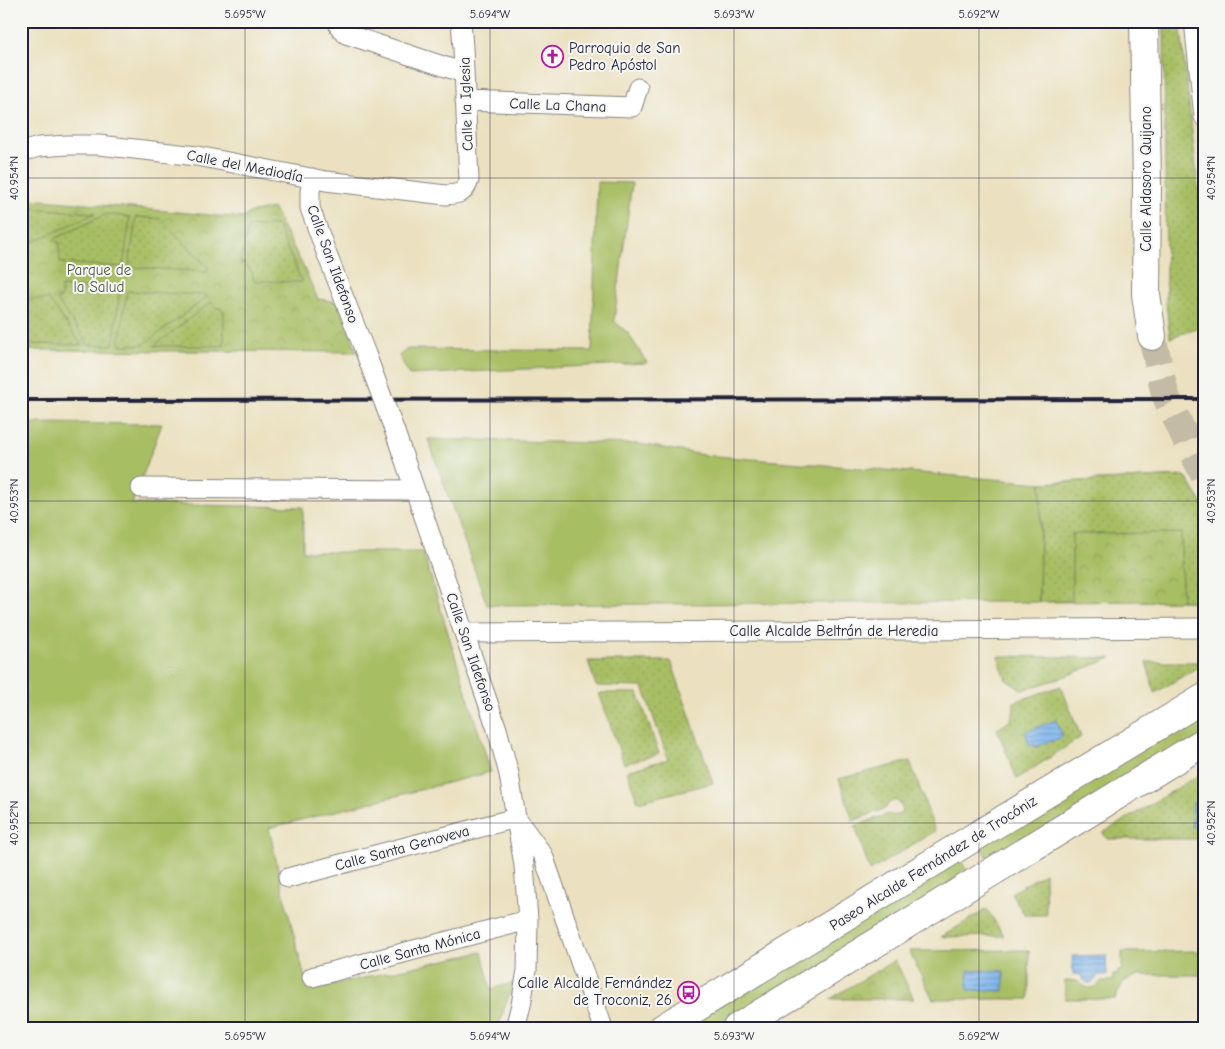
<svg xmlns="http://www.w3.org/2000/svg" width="1225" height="1049" viewBox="0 0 1225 1049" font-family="'Comic Neue',sans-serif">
  <defs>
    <pattern id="park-crowns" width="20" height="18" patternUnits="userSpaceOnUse" patternTransform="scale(1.25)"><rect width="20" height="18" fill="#a8be63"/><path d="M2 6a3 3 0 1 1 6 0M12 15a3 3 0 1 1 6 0" fill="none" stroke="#90a357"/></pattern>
    <pattern id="garden-dots" width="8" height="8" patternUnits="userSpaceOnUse" patternTransform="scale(1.25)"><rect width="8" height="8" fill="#a8be63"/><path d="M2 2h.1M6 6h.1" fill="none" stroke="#90a357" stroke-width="1.8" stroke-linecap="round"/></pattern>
    <pattern id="water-rules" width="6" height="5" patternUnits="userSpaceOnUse" patternTransform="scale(1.25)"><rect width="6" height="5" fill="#7db4ec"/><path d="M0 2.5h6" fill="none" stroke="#6692c0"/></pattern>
  </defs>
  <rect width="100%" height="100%" fill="#f6f6f2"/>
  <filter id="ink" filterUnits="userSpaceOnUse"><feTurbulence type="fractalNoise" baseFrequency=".02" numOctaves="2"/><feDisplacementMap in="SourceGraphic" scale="10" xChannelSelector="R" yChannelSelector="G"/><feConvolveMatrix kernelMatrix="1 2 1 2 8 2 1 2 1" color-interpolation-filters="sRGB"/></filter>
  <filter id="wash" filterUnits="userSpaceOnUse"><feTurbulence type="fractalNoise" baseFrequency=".0096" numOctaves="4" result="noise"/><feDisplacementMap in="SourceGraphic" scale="20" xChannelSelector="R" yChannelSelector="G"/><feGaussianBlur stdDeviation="1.12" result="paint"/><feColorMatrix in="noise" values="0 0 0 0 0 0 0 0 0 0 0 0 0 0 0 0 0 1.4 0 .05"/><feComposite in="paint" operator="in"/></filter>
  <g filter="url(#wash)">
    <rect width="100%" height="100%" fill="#ebe1c0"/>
    <path fill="#a8be63" stroke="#65704f" d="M597,182L632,183L614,321L628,333L647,363L409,375L399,356L407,349L592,351Z
      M21,423L162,424L132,504L303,507V551L330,552H423L491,772L269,828L283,892L308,990L482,952L491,989L513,983L498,1028H21Z
      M428,439L640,444L704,455L1041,483L1039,602L487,605Z
      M1204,706V735L992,864L978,843Z
      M958,856L971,877L725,1028H710L692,1018Z
      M1029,950V999H933L909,951Z
      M1204,951V975H1138L1123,982L1115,999H1065V981H1077C1084,988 1095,992 1101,981H1113V975H1117L1118,971L1122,970V952Z"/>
    <path fill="url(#park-crowns)" stroke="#65704f" d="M32,191V199L243,218L249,213L273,208L301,262L318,299L338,302L357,352L21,350V192Z
      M1185,476L1204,506V601L1039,602L1041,483Z
      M895,960L914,999H830Z"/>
    <path fill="url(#garden-dots)" stroke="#65704f" d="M1164,21H1180L1204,242V325L1170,338L1166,302Z
      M21,207L29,208L95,213L36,241L21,242Z
      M107,214L130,217L123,267L60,263L59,242L54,241V239Z
      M136,217L161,219L210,269L207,270V272L129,267Z
      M277,225L302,282L254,281C253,273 249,264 240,263L248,227Z
      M61,287L120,290L113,345H89L56,299H61Z
      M127,291L206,295L207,297L143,345H119Z
      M48,299L82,345L21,344V300Z
      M211,302L215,307L224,310V346H154Z
      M1185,476L1204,506V601H1182L1181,533L1072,534V601L1039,602L1041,483Z
      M998,656L1112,658L1058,679L1022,690L1006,680Z
      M588,661H671L713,783L638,802L627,771L668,759L643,687L596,686Z
      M1146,662H1198L1199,665L1198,667L1155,693Z
      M1061,686L1081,737L1017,779L997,729C1011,721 1014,719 1014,702Z
      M599,693H638L659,754L624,764Z
      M910,761L935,831L870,871L855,826L888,814C894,817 905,815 901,806C897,796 888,802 886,808L853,821L839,779Z
      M1204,772V803H1193L1192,826L1204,827V839H1107L1103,833Z
      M1045,873L1046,915H1025L1011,893Z
      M987,909L1004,936L941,937Z"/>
    <path fill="url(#water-rules)" stroke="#506b94" d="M1056,720L1063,737L1035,747L1034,745L1030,746L1025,732Z
      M1193,803H1204V827H1192Z
      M1106,955L1107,975H1097C1097,979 1094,982 1089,983C1084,982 1084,980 1082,975L1073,974L1072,956Z
      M968,970L1004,971V991L968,990Z"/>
  </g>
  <g filter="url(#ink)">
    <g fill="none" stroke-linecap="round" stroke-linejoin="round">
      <path stroke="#c3bba5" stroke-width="28" stroke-dasharray="28 14" stroke-linecap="butt" d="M1152,336L1165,394L1191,450L1204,473"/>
      <defs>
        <path id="minor" d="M339,21V26L346,34L464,73
          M1194,21L1204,117
          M465,101L632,107L638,88
          M21,152L39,147L67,145H99L197,156L326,181L446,195C458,194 465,194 469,180L463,48L461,21
          M312,178L310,192V208L326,252L366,354
          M395,432L497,729L509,774L516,818L524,865L528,920L527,970L521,1005L515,1028
          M141,488L415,490
          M465,633L1204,628
          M518,821L543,855L603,1028
          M288,878L516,818
          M312,977L528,920"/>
        <path id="secondary" d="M1144,21L1147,184L1146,294L1152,336
          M663,1028L963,844L1204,698
          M737,1028L1204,742"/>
      </defs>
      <use href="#minor" stroke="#86827e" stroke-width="21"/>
      <use href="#secondary" stroke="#86827e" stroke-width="30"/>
      <use href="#minor" stroke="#fff" stroke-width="19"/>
      <use href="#secondary" stroke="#fff" stroke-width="28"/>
      <path stroke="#22223b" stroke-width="4" d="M21,400L1204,399"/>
      <defs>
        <path id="minor-bridge" d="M366,354L395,432"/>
      </defs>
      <use href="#minor-bridge" stroke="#86827e" stroke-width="21" stroke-linecap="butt"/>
      <use href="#minor-bridge" stroke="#fff" stroke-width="19"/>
    </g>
  </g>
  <path fill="none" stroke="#22223b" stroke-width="1" stroke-opacity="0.45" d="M245,21V1028M490,21V1028M734,21V1028M979,21V1028M21,178H1204M21,501H1204M21,823H1204"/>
  <defs>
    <symbol id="church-ring" viewBox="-11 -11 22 22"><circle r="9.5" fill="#f6f6f2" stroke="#b5179e" stroke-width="1.5"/><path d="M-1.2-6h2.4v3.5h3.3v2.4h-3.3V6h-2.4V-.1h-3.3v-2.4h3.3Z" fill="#b5179e"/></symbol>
    <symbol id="bus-ring" viewBox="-11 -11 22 22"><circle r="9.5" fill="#f6f6f2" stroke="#b5179e" stroke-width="1.5"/><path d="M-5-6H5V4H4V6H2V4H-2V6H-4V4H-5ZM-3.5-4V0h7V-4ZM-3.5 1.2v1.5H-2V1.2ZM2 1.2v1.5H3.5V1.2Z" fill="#b5179e"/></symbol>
  </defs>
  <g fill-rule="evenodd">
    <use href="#church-ring" x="540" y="44" width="25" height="25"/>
    <use href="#bus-ring" x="676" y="980" width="25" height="25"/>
  </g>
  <g text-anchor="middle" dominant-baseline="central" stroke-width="4" stroke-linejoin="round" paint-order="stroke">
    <g font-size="15" fill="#22223b" stroke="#f6f6f2" text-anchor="start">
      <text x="569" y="48">Parroquia de San<tspan x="569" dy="17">Pedro Apóstol</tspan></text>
      <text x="672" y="983" text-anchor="end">Calle Alcalde Fernández<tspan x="672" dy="17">de Troconiz, 26</tspan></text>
    </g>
    <g font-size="15" fill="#22223b" stroke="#f6f6f2">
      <text transform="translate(466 104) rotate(-92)">Calle la Iglesia</text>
      <text transform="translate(558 105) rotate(2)">Calle La Chana</text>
      <text transform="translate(245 166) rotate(11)">Calle del Mediodía</text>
      <text transform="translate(1146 179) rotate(-90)">Calle Aldasoro Quijano</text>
      <text transform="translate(333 264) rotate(70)">Calle San Ildefonso</text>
      <text x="834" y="631">Calle Alcalde Beltrán de Heredia</text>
      <text transform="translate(471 652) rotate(71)">Calle San Ildefonso</text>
      <text transform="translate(402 848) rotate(-15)">Calle Santa Genoveva</text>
      <text transform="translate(933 863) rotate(-32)">Paseo Alcalde Fernández de Trocóniz</text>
      <text transform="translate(420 949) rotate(-15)">Calle Santa Mónica</text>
    </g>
    <g font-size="15" fill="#515949" stroke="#f6f6f2">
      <text x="99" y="270">Parque de<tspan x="99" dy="17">la Salud</tspan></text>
    </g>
  </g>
  <rect width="1225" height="1049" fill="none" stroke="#f6f6f2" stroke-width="55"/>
  <rect x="28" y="28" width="1170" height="994" fill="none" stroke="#22223b" stroke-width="2"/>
  <g font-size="12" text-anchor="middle" fill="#22223b">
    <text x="245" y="18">5.695°W</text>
    <text x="490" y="18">5.694°W</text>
    <text x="734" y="18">5.693°W</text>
    <text x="979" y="18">5.692°W</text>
    <text transform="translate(14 178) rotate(-90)" y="4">40.954°N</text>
    <text transform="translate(1211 178) rotate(-90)" y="4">40.954°N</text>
    <text transform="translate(14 501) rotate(-90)" y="4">40.953°N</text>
    <text transform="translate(1211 501) rotate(-90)" y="4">40.953°N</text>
    <text transform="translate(14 823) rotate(-90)" y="4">40.952°N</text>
    <text transform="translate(1211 823) rotate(-90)" y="4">40.952°N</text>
    <text x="245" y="1040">5.695°W</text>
    <text x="490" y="1040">5.694°W</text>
    <text x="734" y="1040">5.693°W</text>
    <text x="979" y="1040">5.692°W</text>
  </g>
</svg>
